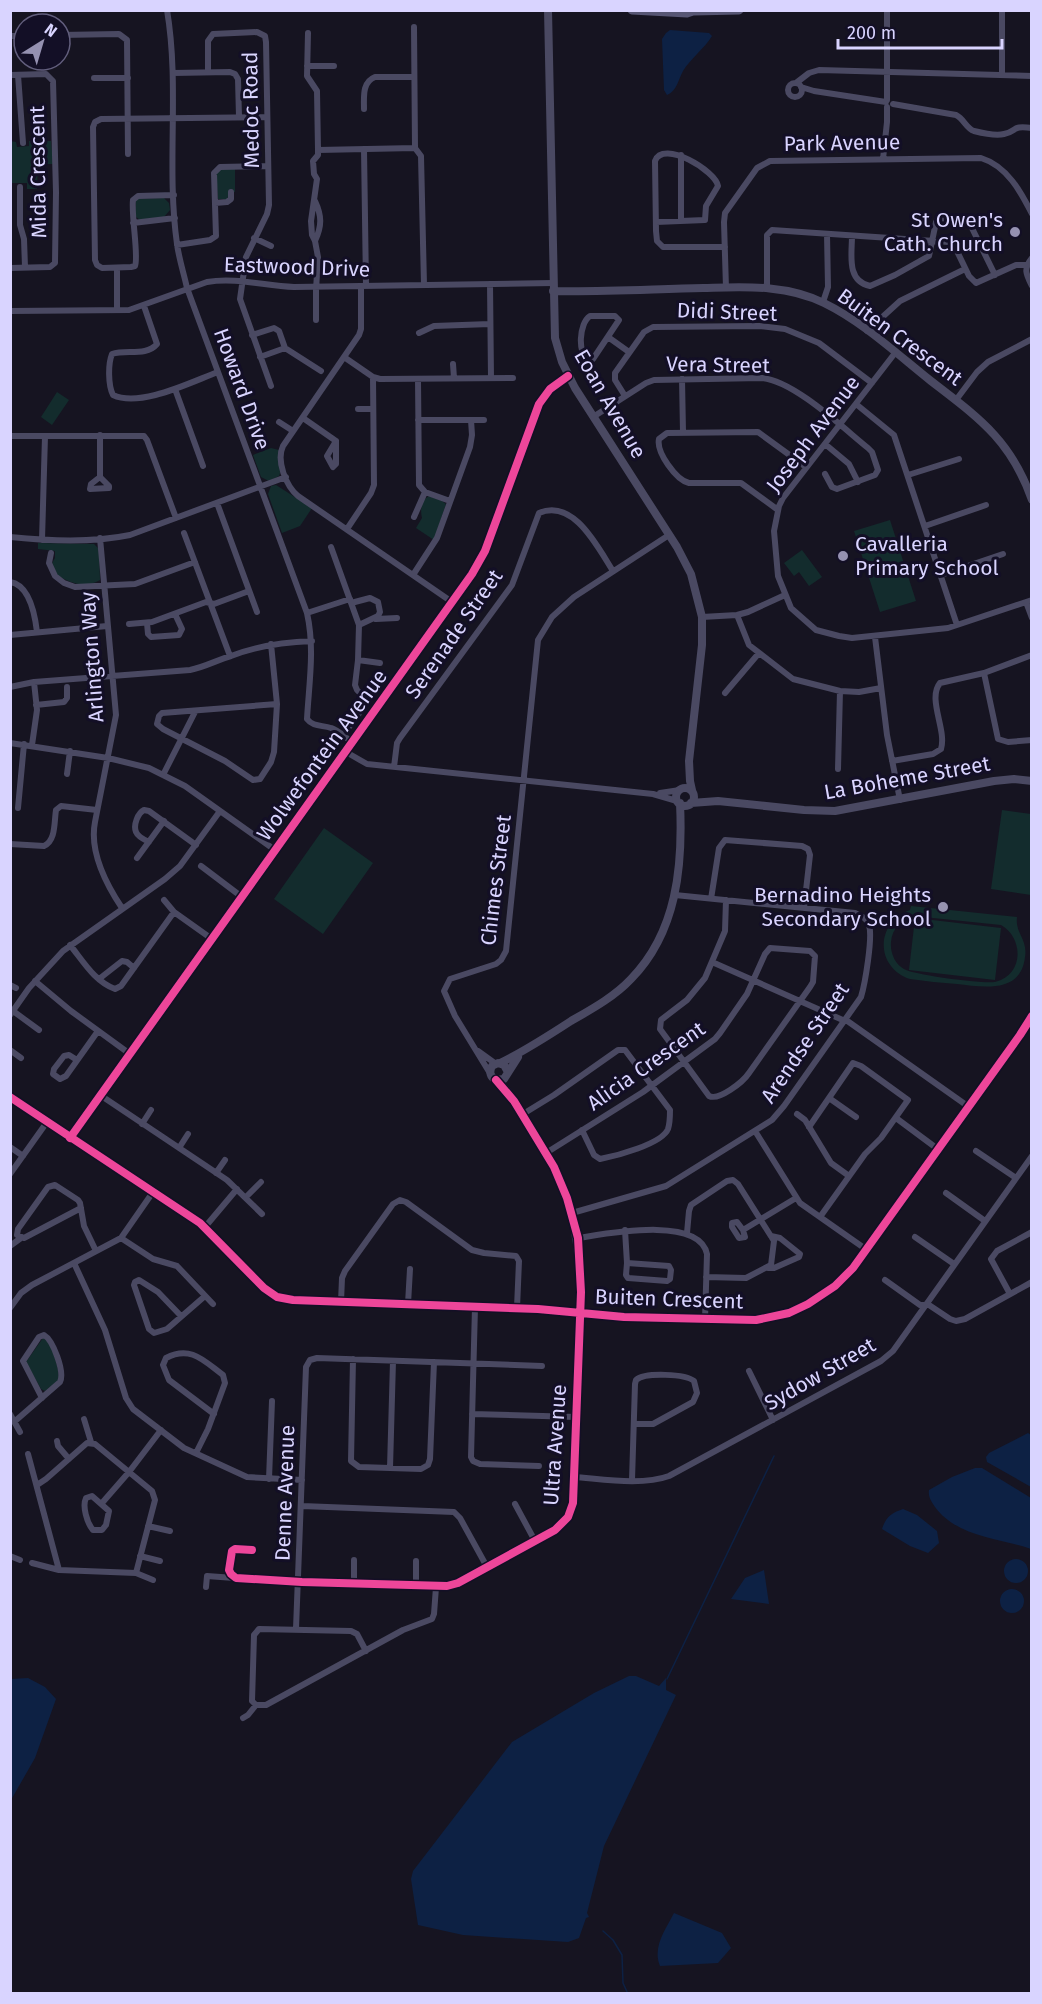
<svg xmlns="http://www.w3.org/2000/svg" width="1042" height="2004" viewBox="0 0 1042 2004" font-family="'Fira Sans',sans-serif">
  <rect width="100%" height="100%" fill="#161421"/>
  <path fill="#132c2d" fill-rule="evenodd" d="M10,141L16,142L17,147L29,146V141H51L53,164H38L37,189H27V183H12V189H11Z
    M219,169H235V192H230L227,199H218L216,174Z
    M164,198L169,203L170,210L164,217L140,220L135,216L136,199Z
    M57,392L69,400L52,425L41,417Z
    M271,448L279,450C277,459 283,468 279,476L269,481L261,477L253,455Z
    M276,485L312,508L300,526L282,533L268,494L271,486Z
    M429,496L442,501L446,504L434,540L416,528L422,518C420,510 421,500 429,496Z
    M890,520L916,601L880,612L854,531Z
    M38,543L94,544L99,549L100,580C85,589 70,583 57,575L52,563L55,558V551L38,549Z
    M802,550L822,577L809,586L799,572L794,576L784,563Z
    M1002,810L1031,814V895L991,889Z
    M324,828L373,863L323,934L274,899Z
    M911,906L1017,917C1015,934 1028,939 1025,957C1021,994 983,987 957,984C941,983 926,981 910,979C875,967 875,923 910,910ZM914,916L1001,925C1024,938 1024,975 995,982C984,984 913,975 904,969C895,964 890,953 891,942C892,928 902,920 914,916Z
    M915,918L1001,928L995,980L909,970Z
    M43,1338C54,1344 57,1366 60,1379L45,1391L41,1389L26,1362Z"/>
  <path fill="#0d2144" d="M670,30L709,33L712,36C704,49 691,58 683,71C678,80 677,91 667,95L664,90L662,39L666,33Z
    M1028,1433L1031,1435V1487L987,1462L986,1457L989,1453Z
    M975,1468H982L1031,1498V1549C999,1538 957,1537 935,1507C931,1501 928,1497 929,1490L952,1477Z
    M903,1509L917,1515L937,1531L939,1543L928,1553L910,1546L882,1529C886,1517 891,1513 903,1509Z
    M1004 1571a12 12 0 1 1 24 0a12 12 0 1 1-24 0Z
    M764,1570L769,1604L731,1599L745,1578Z
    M1000 1601a12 12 0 1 1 24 0a12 12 0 1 1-24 0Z
    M629,1676H636L659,1686L666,1678V1690L676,1695L604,1846L587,1913L589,1917L586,1918L579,1938L568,1942L463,1935L418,1925L411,1879L413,1871L512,1742L594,1693Z
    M28,1678L45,1687L56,1699L35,1758L11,1800V1679Z
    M674,1913L722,1933L731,1948L718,1963L660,1966C652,1947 666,1929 674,1913Z"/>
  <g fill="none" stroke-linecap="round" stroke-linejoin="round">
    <path stroke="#0d2144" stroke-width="1.5" d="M667,1679L774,1456
      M603,1931L613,1940L622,1955L623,1983L628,1994"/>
    <path stroke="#4a4962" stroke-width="6" d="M167,10C180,87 166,167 177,244C179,259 184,274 187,288L307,613C315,649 309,683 307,719C313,727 322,725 331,728C338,730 346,738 352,742
      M1002,10V75
      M414,27L415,148L421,156L424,285
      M308,33L307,76L317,91L318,150V155L313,161L314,174L317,179L311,221L312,235L315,241L318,257L316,290V320
      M60,35L119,34L127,40L128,154
      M10,36H24
      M307,66H334
      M208,72V41L213,34L257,32L265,36L266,42L269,205L267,214L246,257L240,299L271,386
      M173,73L230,72L235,74L238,79L239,117
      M10,75L46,74L53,81L56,192L55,263L50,267L10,268
      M18,75L23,143
      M94,78H128
      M796,83L809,73L819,70L1032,76
      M788 90a7 7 0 1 1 14 0a7 7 0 1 1-14 0Z
      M801,87L814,91L886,102
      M887,100V10
      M893,104L956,115C964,119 966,128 974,131C982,133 996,136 1004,134C1018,131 1011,125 1032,128
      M364,109C364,97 362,82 375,77H414
      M364,149L366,286
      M318,150L415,148
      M681,155V221
      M883,159L887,122V107
      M20,187V225L24,239L25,267
      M174,195L138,196L133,200C131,215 139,257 135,266L131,267L102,268L97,265L95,260L93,127L95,122L101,119L267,117
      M315,201C322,216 322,226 315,241
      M215,203L227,202L231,199V192
      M656,222L705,220L706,206L718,186C716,171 663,139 655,161L656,231L657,241L663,247H725
      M133,223L175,218
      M852,236C852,254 846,281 870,286L895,275L929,256L936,222L938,218L965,220L969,222L995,275
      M254,238L271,246
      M177,245L210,240L216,236L214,173L220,167L268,166
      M1032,258C1023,269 1026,274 1032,286
      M117,268V310
      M490,284L491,378
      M361,286V329L359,335L283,446C276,461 286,486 298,496L452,602
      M726,288L724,222L725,213L757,168L770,161L981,158C1007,166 1021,192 1032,214
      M767,288V235L772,230L949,242L954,245L969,276L976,283L1016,265H1026
      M823,302L828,287L827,234
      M144,306L157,344C146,357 126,349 112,354C108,364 108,385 113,395C140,408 191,382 218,372
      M10,311L129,310L207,282C236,277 265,286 294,287L553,283
      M590,316H615L619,320L593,359L589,361C577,355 579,323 590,316Z
      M867,331L900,301L965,269
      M419,333L434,326L490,324
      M252,335L274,328L279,331L285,348L260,357
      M608,337L629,352
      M285,348L321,371
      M895,353L783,498L779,506L774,531L778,576L791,608L816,630L839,636L852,638L948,628L1032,600
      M344,357L373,377L380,379L513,378
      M453,364L454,378
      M418,379L419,485L425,492L450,501
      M682,379L683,432
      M175,389L203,466
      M625,396L615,380V373L644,332L653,327L759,326L785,329L819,343L872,383
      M956,400L977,372L988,362L1032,339
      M856,404L894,435L957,625
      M358,409H373
      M593,417L646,383L654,380L762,378C794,381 842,427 868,448L872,452L878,470L875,475L837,489L832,487L825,474
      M303,418L336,441L327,456L333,467L336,464V441
      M418,420H484
      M279,422L293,431
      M10,436H144L147,440L176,518
      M825,444L849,464L858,482
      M908,475L959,459
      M100,477L91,484L90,489L109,488V486L100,477V435
      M217,503L257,612
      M778,510L741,483H689C676,480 656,452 659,439L667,433L758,432L806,467
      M414,517L425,492
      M925,526L986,505
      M347,529L371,493L374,485L373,377
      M184,533L230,656
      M10,537C50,541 91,543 130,535L286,477
      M100,538L116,715L95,822C89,852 106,884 122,908
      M42,540L45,436
      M331,547L359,625L358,660L355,685L357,690L367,700L366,704L343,735
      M51,553L49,563L55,576L64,583L75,587L135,584L195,562
      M413,575L437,538L470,447L472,435L471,420
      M941,575L1003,554
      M10,582C30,585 35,615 37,632
      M1026,602L1032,618
      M351,603L370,598L378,602L380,612L378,616L359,625
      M307,613L350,599
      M737,615L749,645L793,679L840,691L859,692L881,688
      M702,617L737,615L748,612L785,595
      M376,619L397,618
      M147,623L148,634L151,637L179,635L182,629L175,614
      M129,624L152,622L206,602L214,604L249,591
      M10,635L107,626
      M875,637L887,735L900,800
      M271,644L277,704L274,752L271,762L260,779L253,780L225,761L163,729L157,724L159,716L162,713L277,704
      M358,660L380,663
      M984,673L998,739L1008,742L1032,740
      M10,687L34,682L190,670C205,667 217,660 231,656C257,646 284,642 312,641
      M725,693L759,653
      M36,705L64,702L67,698V687
      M10,743L108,758L149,768L185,786L275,850
      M32,745L37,710L34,682
      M346,752L367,764L653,794L677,801
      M892,761L933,754L941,749C947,730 927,699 940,683L984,673L1032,655
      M394,767L397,743L400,738L512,585L539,513C574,498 598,548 613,571
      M838,769L840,691
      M67,774L70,751
      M163,775L195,712
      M660,793L680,790
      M18,808L24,744
      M149,842C145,840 138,837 136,832C133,825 138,813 144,810L149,811L196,845
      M10,844L44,846C56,841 54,822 56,810L61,806L97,810
      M137,858L164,821
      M201,866L242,897
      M711,899L719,848L725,840L802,846L808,849L810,855L804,908
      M164,900L174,912
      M70,945C83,961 95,982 115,989L121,986L174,912L212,939
      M712,962L845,1021
      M99,979L122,961L127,962L134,968
      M35,981L71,1011L130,1054
      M10,985L16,988
      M13,1011L39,1030
      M10,1015L29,988L63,951L165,879L180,866L220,811
      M846,1020L969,1107
      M10,1050L21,1058
      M478,1051L496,1064
      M77,1060L69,1055L64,1056L54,1069L53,1074L60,1079L66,1076L98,1031
      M491,1075L455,1016L444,991L450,979L496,964L501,960L506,951L538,640L552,617L574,597L669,535
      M100,1095L227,1180L262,1214
      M829,1098L856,1117
      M523,1114L554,1095L618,1050H625L670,1110C670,1115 670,1123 668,1129C662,1144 616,1156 600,1159L594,1155L582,1130
      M797,1114L805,1120L831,1163L849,1176
      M896,1118L939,1150
      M142,1124L151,1110
      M809,1127L853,1063L861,1066L908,1100L881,1138L865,1154L820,1217
      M755,1131L800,1203L867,1250
      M70,1138L472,574L485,551L539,404L550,389L568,376
      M10,1147L23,1156
      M179,1148L188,1134
      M976,1151L1016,1178
      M546,1153L643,1092L715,1039L720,1033L747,994L765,954L770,948L810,951L815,956L813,982L810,987L749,1073C743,1082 719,1101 709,1096L660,1029L661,1020L687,1000L705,978L725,931L726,900
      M216,1173L225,1160
      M10,1174L47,1122
      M946,1193L985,1221
      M246,1197L261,1182
      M81,1208L24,1238L17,1235L18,1229L48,1187L55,1185L78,1200L80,1203L84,1226L96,1251
      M572,1213L666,1186L772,1120L784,1106L861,997C865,984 873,937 869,925C867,918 861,916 855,913L675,895
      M205,1227L237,1189
      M625,1230L627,1263
      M743,1230L745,1237L739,1238L732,1227V1223L737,1222L743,1230L796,1198
      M687,1233L689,1211L691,1205L727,1181L733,1180L738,1184L774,1241L771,1265L746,1278L706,1277
      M915,1237L954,1264
      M121,1238L153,1259L177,1266L213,1304
      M578,1238C605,1234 699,1215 707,1254L705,1320
      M10,1246L21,1238
      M74,1263L105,1330L126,1398L133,1409L184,1448L247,1477L302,1480
      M627,1263L669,1266L671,1270L670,1279L667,1281L628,1278L626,1275Z
      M768,1268H774L799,1257L800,1254L780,1238L771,1236
      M885,1280L920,1305H929L950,1319L956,1321L965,1319L1032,1282
      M1010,1294L991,1259L997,1251L1032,1232
      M341,1302L342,1278L345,1271L393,1204L400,1200L406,1202L472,1250L484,1253L516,1256L519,1261L517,1308
      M408,1304L410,1269
      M475,1307L471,1457L473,1461L480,1464L539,1466
      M10,1308L21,1293L32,1285L121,1238L153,1192
      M181,1316L158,1292L139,1280L135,1282L134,1285L149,1329L154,1333L167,1329L205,1296
      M353,1359L351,1461L359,1467L421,1469L428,1465L430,1459L434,1362
      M749,1371L773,1420
      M10,1414L20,1432
      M472,1414L577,1417
      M84,1419L91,1442
      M14,1422L60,1382C65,1372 53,1340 44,1335L39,1337L23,1361L42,1398
      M57,1441L58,1446L69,1459
      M196,1453L208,1429L225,1383L223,1375C204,1361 191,1345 166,1358L163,1365L169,1380L214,1414
      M28,1454L59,1570
      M390,1468L393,1361
      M574,1477C602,1479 642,1486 669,1476L881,1361L893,1351L1032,1156
      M269,1479L272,1401
      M632,1480L635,1384L636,1380C645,1372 686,1374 694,1381L697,1393L693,1402L653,1424H634
      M37,1485L46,1479L87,1443L95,1444L152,1491L155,1500L136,1573
      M92,1496L109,1511L106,1525L102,1530H93C87,1523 82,1506 86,1498Z
      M102,1503L129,1472L161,1430
      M515,1504L535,1541
      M302,1506L454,1512L460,1518L487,1567
      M148,1526L170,1531
      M252,1550L235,1549L232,1551L229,1570L231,1574L236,1578L302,1582L447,1586L458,1583L559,1527L568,1517L573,1503L580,1313
      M10,1556L20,1560
      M140,1556L160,1561
      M32,1563L59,1570L136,1573L153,1580
      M354,1584V1560
      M416,1586V1561
      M206,1587L207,1576L234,1578
      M296,1629L306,1367L310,1360L317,1358L542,1366
      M366,1651L357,1634L351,1631L259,1629L254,1635L252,1701L256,1705H266L403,1630L432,1619L434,1614L436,1587
      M243,1718L248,1715L256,1705"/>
    <path stroke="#4a4962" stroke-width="8" d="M548,10L555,338L562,362L575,388L677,547L691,574L702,617V645L689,761L690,781L692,790
      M553,291C603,292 653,289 703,288C744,287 786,284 824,303C863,322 897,354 931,381C979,418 1011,440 1032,500
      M676 797a9 9 0 1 1 18 0a9 9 0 1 1-18 0Z
      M691,803L718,801L804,810L835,811L994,781L1014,779L1032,781
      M500,1063C525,1051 548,1036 571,1021C592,1009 614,997 631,979C677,932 683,866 680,803
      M508,1072L504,1065L498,1063L492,1066C489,1072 490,1077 496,1080L504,1079L518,1057
      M496,1080C512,1093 521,1112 532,1129C572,1194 582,1236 580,1313
      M10,1097L200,1223L264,1288L277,1297L293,1300L538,1309L624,1317L756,1320L789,1313L808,1304L835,1286L853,1268L1020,1035L1032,1016"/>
    <path stroke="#575674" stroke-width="9" d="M632,10L687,13L693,11L739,10"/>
    <defs>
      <path id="cycleway" d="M10,1097L200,1223L264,1288L277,1297L293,1300L538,1309L624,1317L756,1320L789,1313L808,1304L835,1286L853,1268L1020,1035L1032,1016
        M70,1138L472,574L485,551L539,404L550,389L568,376
        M252,1550L235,1549L232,1551L229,1570L231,1574L236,1578L302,1582L447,1586L458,1583L555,1530L568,1517L573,1503L581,1292L578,1238L567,1198L554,1167L514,1101L496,1080"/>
    </defs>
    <use href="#cycleway" stroke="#130f26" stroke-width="11"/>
    <use href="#cycleway" stroke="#ed469a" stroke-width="8"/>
  </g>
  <g fill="#9591b1" stroke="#130f26" stroke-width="2">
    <circle cx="1015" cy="232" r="6"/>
    <circle cx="843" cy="556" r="6"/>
    <circle cx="943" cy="907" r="6"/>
  </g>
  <g text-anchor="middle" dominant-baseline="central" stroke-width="6" stroke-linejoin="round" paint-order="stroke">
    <g font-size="21" fill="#d9d4ff" stroke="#130f26">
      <text transform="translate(251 110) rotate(-91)">Medoc Road</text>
      <text transform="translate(842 143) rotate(-1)">Park Avenue</text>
      <text transform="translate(38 172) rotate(-91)">Mida Crescent</text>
      <text transform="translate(297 267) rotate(2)">Eastwood Drive</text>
      <text transform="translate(727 312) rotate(2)">Didi Street</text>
      <text transform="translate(900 337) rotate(36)">Buiten Crescent</text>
      <text transform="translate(718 365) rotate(1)">Vera Street</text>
      <text transform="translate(242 389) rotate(70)">Howard Drive</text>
      <text transform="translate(610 404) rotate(60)">Eoan Avenue</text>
      <text transform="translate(813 434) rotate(-53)">Joseph Avenue</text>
      <text transform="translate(454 634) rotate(-55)">Serenade Street</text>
      <text transform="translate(92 657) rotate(-94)">Arlington Way</text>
      <text transform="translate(322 755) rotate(-54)">Wolwefontein Avenue</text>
      <text transform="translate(907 778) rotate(-10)">La Boheme Street</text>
      <text transform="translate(496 880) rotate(-83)">Chimes Street</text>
      <text transform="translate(805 1043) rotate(-56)">Arendse Street</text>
      <text transform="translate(646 1066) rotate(-35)">Alicia Crescent</text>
      <text transform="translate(669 1299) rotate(2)">Buiten Crescent</text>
      <text transform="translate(820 1374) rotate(-30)">Sydow Street</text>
      <text transform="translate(555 1445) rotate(-86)">Ultra Avenue</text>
      <text transform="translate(285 1493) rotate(-88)">Denne Avenue</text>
    </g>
    <g font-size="21" fill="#d9d4ff" stroke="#130f26" text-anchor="end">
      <text x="1003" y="220">St Owen's<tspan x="1003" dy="24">Cath. Church</tspan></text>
      <text x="855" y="544" text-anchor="start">Cavalleria<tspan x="855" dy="24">Primary School</tspan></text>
      <text x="931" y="895">Bernadino Heights<tspan x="931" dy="24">Secondary School</tspan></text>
    </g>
  </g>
  <rect width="1042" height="2004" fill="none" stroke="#d9d4ff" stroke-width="24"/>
  <g transform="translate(42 42) rotate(37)"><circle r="28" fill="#130f26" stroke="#625e7d" stroke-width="1.5"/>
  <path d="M0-4.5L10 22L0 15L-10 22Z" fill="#9591b1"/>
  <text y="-9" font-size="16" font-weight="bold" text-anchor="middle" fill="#d9d4ff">N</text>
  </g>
  <path d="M838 39v9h164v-9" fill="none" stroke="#d9d4ff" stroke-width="3"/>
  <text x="847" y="39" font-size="18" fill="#d9d4ff" stroke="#130f26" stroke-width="4.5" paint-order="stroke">200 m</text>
</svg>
